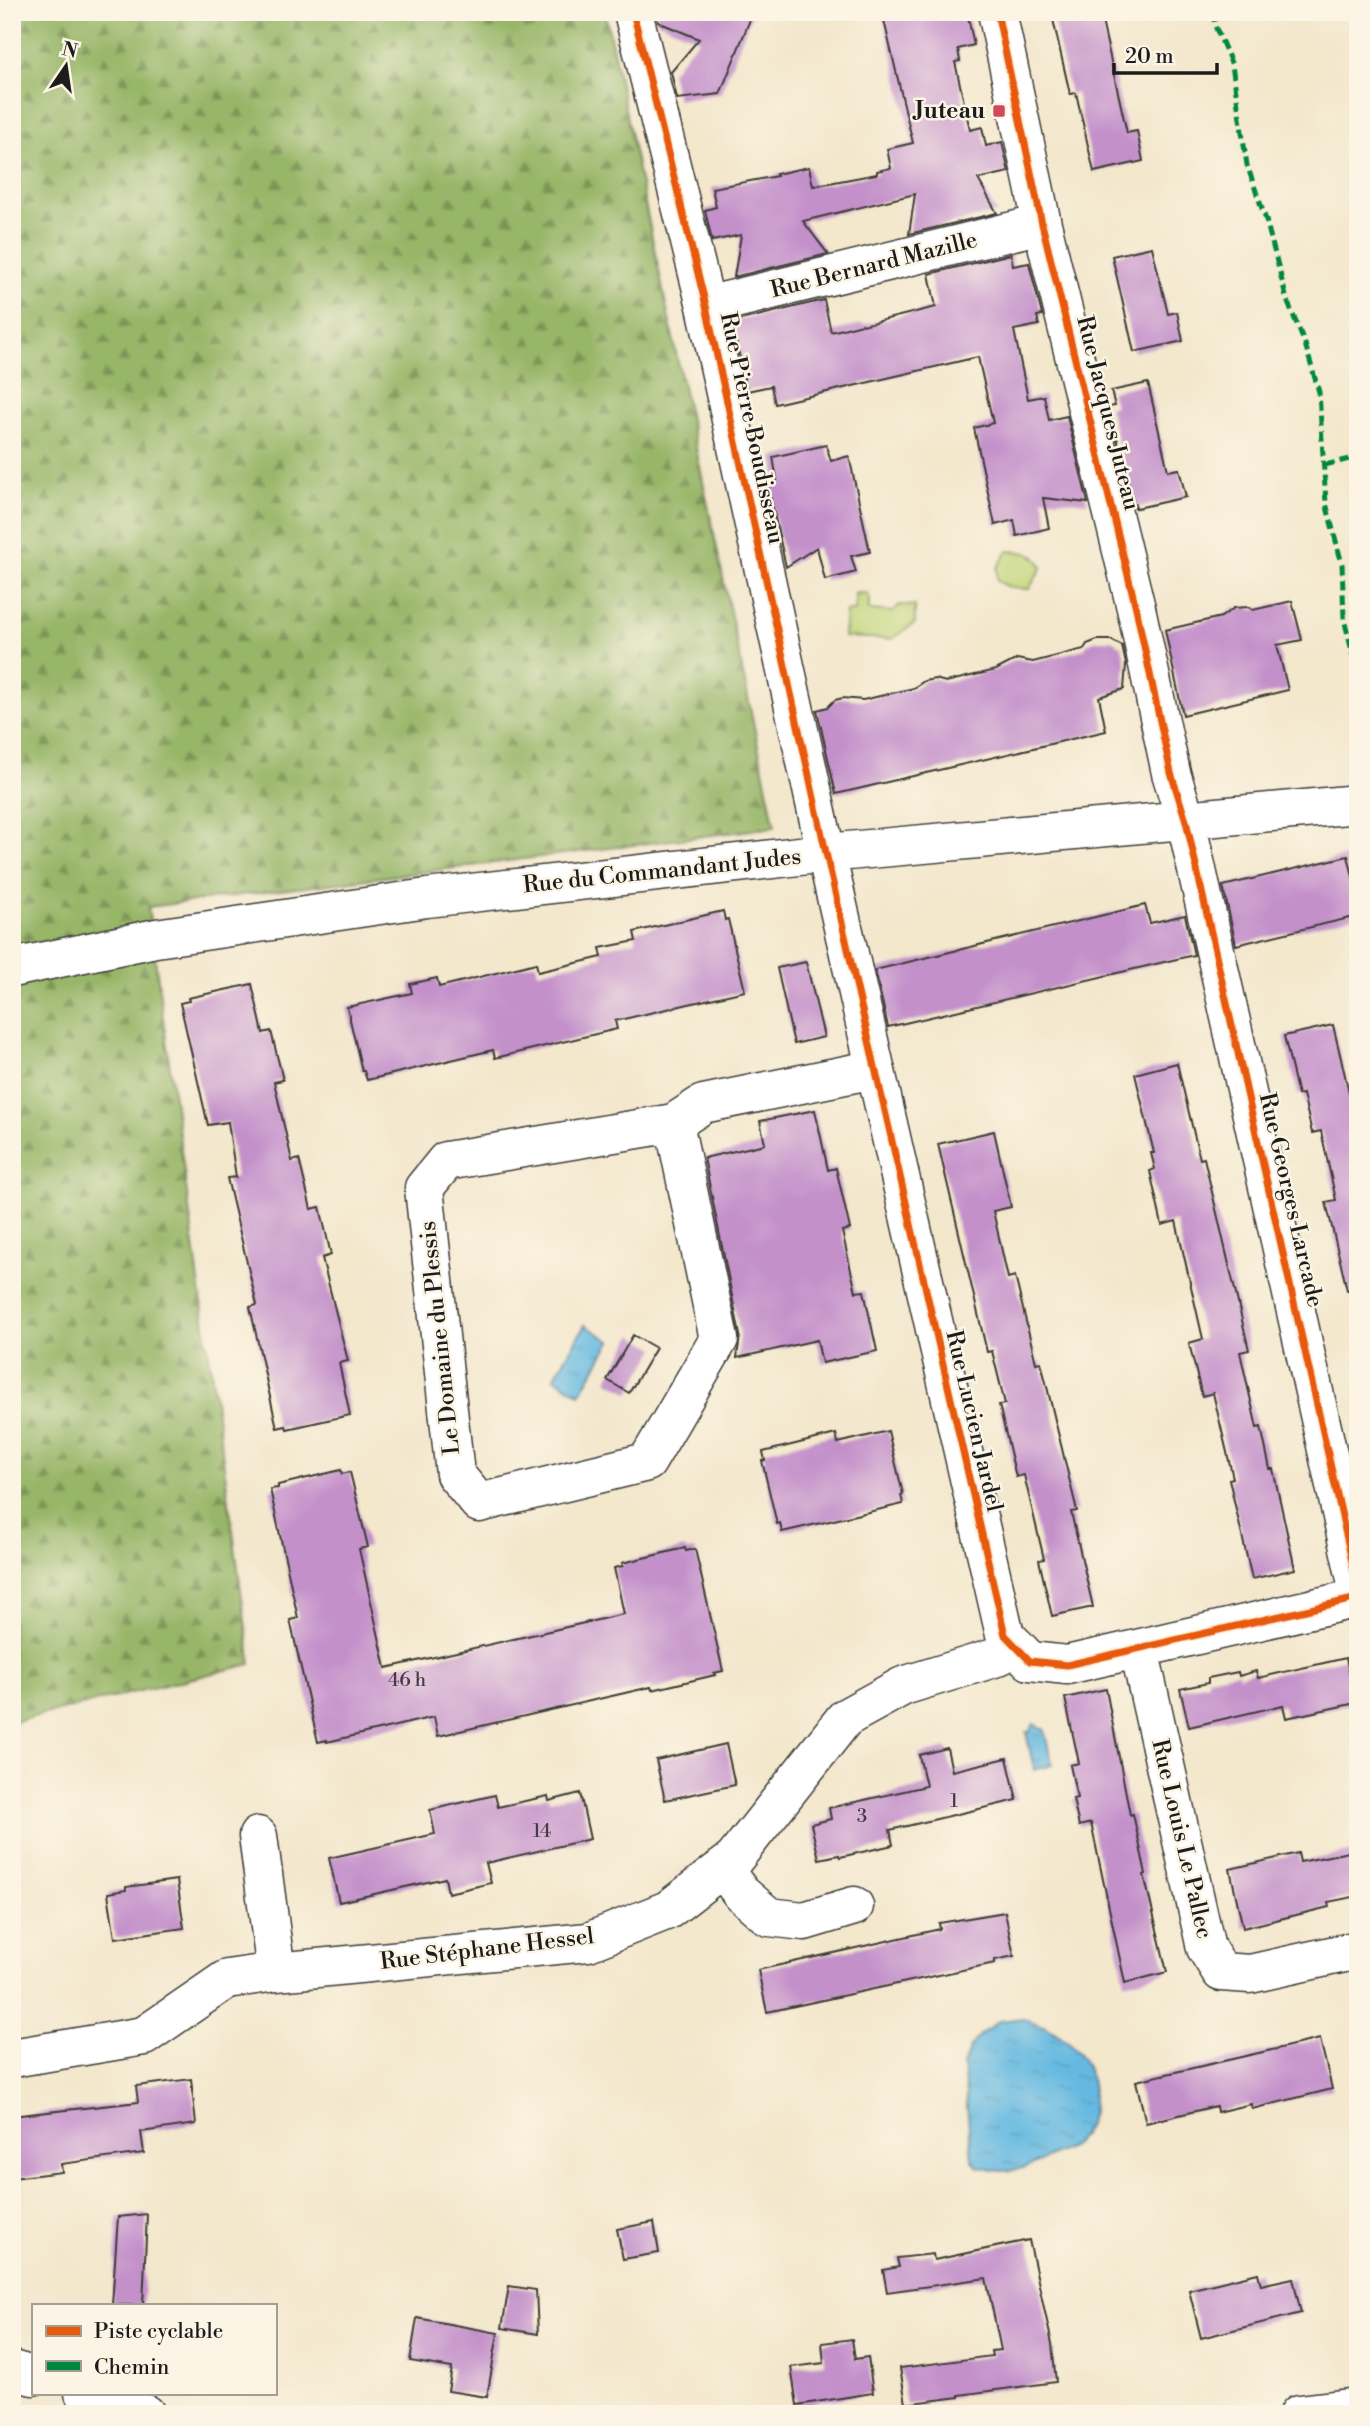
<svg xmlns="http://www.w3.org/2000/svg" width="1370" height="2426" viewBox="0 0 1370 2426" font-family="'Libre Bodoni',serif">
  <defs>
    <pattern id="forest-firs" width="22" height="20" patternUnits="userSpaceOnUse" patternTransform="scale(1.75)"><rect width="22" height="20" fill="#97b668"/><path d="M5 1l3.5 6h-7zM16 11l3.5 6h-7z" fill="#7a9355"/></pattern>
    <pattern id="water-ripples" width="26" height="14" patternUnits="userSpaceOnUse" patternTransform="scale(1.75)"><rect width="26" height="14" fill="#65b9e1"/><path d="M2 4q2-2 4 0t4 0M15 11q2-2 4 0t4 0" fill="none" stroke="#579ec0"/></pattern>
  </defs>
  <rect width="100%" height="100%" fill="#fcf5e5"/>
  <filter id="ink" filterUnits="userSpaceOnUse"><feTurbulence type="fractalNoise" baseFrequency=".0143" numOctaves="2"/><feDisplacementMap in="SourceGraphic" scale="14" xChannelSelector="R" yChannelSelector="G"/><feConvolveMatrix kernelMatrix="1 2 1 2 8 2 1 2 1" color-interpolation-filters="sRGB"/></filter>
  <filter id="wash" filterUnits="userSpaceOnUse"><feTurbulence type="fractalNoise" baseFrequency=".00686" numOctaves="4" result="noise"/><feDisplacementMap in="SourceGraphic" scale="28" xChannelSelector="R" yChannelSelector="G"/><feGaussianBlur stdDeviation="1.57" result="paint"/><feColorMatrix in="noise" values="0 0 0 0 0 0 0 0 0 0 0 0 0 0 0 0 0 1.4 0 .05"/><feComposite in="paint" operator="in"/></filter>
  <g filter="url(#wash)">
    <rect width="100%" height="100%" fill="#f3e7cc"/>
    <path fill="url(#forest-firs)" stroke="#5a6942" stroke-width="2" d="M12,12H605L775,827L148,907L251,1664L12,1722Z"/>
    <path fill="#bfd477" stroke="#6e784a" stroke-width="2" d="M1008,551C1023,552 1035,551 1042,567L1029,589L1011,588L997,581V568Z
      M855,593L869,594V610L893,612L898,605L915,606V623L892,639L844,637L846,611H855Z"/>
    <path fill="url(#water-ripples)" stroke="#406a7e" stroke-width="2" d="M585,1325L611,1341L580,1394L554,1378Z
      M1034,1724L1041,1729H1044L1052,1765L1034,1770L1026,1732H1029Z
      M1023,2018C1039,2024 1052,2029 1066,2040C1097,2064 1104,2116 1074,2144C1068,2149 1057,2153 1050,2156C1036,2163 1021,2171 1004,2171C996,2171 986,2168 978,2167L972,2159L963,2066L970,2047L982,2033L999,2021Z"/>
    <g id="blocks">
      <path fill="#c390ca" d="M656,12H753L720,94L677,99L671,72L699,39L658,22Z
        M882,12H967L974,45L958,49L960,61L955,62L970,130L982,127L986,146L1002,142L1009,172L978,179L997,213L909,234L915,194L803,221L828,254L734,277L741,235L712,241L705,210L716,207L712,188L777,176L776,174L809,167L813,186L877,174V171L891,168L887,149L913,143Z
        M1068,12H1100L1127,133L1137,131L1143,161L1094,172L1076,93L1070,94L1052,15Z
        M1152,247L1168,314L1177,312L1183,341L1134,352L1112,256Z
        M1011,254L1013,266L1029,263L1042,315L1037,316L1039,325L1014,330L1028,399L1044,396L1049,420L1067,416L1088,503L1043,498L1049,528L1017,536L1014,520L995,525L974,428L993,423L978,357L775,404L771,386L747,391L732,322L824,300L831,332L862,324L863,325L936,307L929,274Z
        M1148,383L1168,471L1179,469L1186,497L1137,508L1135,505V509L1109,407L1115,406L1111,391Z
        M826,445L831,461L849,456L870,552L851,556L856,572L825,580L817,547L786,567L767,482L777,480L773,457Z
        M1292,601L1302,640L1277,645L1288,690L1183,715L1165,630L1221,617L1234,608L1248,607L1253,610Z
        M1097,640H1111L1122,646L1126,664L1124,689L1099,697L1106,731L836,794L817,710L828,707L835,700L843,698L863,700L914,688L924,681L935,679L946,682L996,670L1017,659L1033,662L1084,649L1087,644Z
        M1348,856L1358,897V916L1236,945L1223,886Z
        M1145,905L1150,923L1185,915L1194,955L888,1027L875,970Z
        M723,911L725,920L728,919L745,991L615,1021L617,1029L495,1058L493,1050L367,1080L364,1071H362L347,1007L412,993L410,984L437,978L439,987L536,963L538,972L602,957L600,948L636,941L634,932Z
        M806,962L824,1037L794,1044L777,968Z
        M252,984L263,1033L271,1031L283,1080L274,1082L292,1161L299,1159L311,1209L320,1207L331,1255L322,1258L348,1361L339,1363L350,1415L287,1429L286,1426L277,1428L250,1307L257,1305L227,1178L236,1177L228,1122L208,1125L180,1003L189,1001L188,998Z
        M1333,1025L1352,1105L1358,1103V1289L1347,1290L1326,1202L1336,1200L1321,1131L1312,1133L1303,1094L1298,1095L1284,1036Z
        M1177,1063L1200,1159L1204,1158L1249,1350L1240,1352L1257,1428L1261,1427L1270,1469H1273L1295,1569L1252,1579L1229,1479L1233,1478L1213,1393L1202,1396L1189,1343L1203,1339L1176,1221L1162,1225L1150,1171L1155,1169L1151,1153H1154L1135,1074Z
        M815,1110L828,1170L836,1168L850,1229L842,1231L849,1262L856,1292L864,1291L877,1351L822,1363L817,1340L737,1358L740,1335L704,1158L765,1144L760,1121Z
        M994,1131L1011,1207L993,1211L1008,1278L1015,1276L1036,1363L1041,1362L1077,1511L1071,1512L1093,1607L1052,1616L1039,1560L1044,1559L1024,1475L1016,1477L999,1405L1005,1404L992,1351L987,1352L938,1144Z
        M633,1335L656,1348L629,1393L607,1380Z
        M888,1431L903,1494L901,1495L903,1504L782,1532L780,1523L777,1524L762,1461L765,1460L763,1452L836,1434L838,1443Z
        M341,1470L342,1474L350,1472L368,1547L359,1549L386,1668L624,1614L614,1568L623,1566L622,1563L685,1548L686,1551L695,1549L723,1671L714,1673L715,1675L652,1690L651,1687L438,1736L434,1717L327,1742V1740L318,1742L290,1620L298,1618L270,1489L278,1488V1485Z
        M1346,1658L1356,1703L1286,1718L1283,1705L1189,1727L1180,1689L1208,1683V1678L1238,1672L1239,1676L1256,1671L1258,1678Z
        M1106,1689L1130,1815L1133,1814L1146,1874L1144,1875L1167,1972L1125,1983L1091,1823L1079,1826L1073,1799L1077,1798L1070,1765L1079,1763L1065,1698Z
        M726,1744L735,1785L665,1800L656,1760Z
        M947,1748L952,1771L1007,1758L1017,1800L890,1830L893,1845L840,1857L839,1855L819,1859L811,1824L831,1819L829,1808L926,1786L919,1755Z
        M580,1793L590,1839L486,1863L491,1883L448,1893L445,1878L339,1902L329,1858L435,1834L430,1810L495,1795L498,1807L548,1796L549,1801Z
        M1358,1850V1896L1328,1902L1329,1907L1243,1928L1230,1869L1298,1853L1300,1862Z
        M177,1880L184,1928L115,1938L108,1893L126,1890V1887Z
        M1005,1912L1014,1956L995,1960V1963L767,2012L758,1970L940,1929L939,1923Z
        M1320,2039L1332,2089L1252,2109L1251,2104L1217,2112L1216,2106L1146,2123L1136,2081Z
        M191,2079L196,2124L141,2132L144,2153L61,2164L62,2172L12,2178V2116L138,2102L136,2086Z
        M147,2214L143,2305H112L118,2217Z
        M654,2222L659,2253L623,2259L617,2229Z
        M1029,2240L1052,2344L1056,2382L959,2395V2397L906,2404L900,2368L992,2356L991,2351L1001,2350L986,2278L887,2292L883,2270L899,2267L897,2258L933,2254L934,2260Z
        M1258,2273L1261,2285L1293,2278L1301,2313L1201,2338L1189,2290Z
        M509,2286L536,2290L538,2334L502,2328Z
        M417,2318L498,2333L487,2397L448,2391L452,2368L410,2361Z
        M852,2339L855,2359L868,2357L873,2393L797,2405L791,2367L824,2363L822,2343Z"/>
    </g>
  </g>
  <g filter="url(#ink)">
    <use href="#blocks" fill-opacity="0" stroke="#3c3a36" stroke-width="2"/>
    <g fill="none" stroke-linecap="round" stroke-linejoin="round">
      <defs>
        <path id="minor" d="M633,12L706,306L826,853L1005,1635L1030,1661L1067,1665L1358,1598
          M997,12L1042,224L1136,608L1171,773L1186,821L1358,1588
          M706,306L1042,224
          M12,968L156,938L427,898L826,853L1358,804
          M674,1123L446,1161L424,1188L455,1474L479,1503L647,1462L719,1339L674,1123L703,1104L875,1069
          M1139,1649L1206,1948L1221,1972L1250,1974L1358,1950
          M258,1836L276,1972
          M722,1868L742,1894L769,1917L804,1921L854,1906
          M12,2058L144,2036L227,1979L276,1972L588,1942L668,1910L734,1859L845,1718L903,1686L994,1658L1017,1647
          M12,2370L33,2376
          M84,2393L146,2414
          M1299,2414L1358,2407"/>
      </defs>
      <use href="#minor" stroke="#3c3a36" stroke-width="41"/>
      <use href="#minor" stroke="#fff" stroke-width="38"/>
      <path stroke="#00873e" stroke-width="5" stroke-dasharray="10 5" stroke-linecap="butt" d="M1213,12L1215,26L1232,65L1247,165L1266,220L1287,300L1305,344L1319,392L1326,503L1342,564L1344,619L1358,675
        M1325,465L1358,457"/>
      <defs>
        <path id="cycleway" d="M633,12L706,306L826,853L1005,1635L1030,1661L1067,1665L1358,1598
          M997,12L1042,224L1136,608L1171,773L1186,821L1358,1588"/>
      </defs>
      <use href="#cycleway" stroke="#fcf5e5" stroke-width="11"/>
      <use href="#cycleway" stroke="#e8590c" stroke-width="7"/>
    </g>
  </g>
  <rect fill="#d1495b" stroke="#fcf5e5" stroke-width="2.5" x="992" y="104" width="14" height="14" rx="3.5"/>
  <g text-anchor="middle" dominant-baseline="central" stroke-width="5" stroke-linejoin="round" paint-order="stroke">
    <g font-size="19" fill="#463948">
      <text x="407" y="1680">46 h</text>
      <text x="954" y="1801">1</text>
      <text x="862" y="1816">3</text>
      <text x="542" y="1831">14</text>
    </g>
    <g font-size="23" font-weight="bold" fill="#1c1c1c" stroke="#fcf5e5" text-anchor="end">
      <text x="985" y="111">Juteau</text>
    </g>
    <g font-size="23" fill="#1c1c1c" stroke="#fcf5e5">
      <text transform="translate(874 265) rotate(-14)">Rue Bernard Mazille</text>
      <text transform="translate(1108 413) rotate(76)">Rue Jacques Juteau</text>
      <text transform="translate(752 428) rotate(78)">Rue Pierre Boudisseau</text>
      <text transform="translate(662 871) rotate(-6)">Rue du Commandant Judes</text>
      <text transform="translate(1291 1200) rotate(77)">Rue Georges Larcade</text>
      <text transform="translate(440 1338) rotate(-96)">Le Domaine du Plessis</text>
      <text transform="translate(974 1421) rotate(77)">Rue Lucien Jardel</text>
      <text transform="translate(1182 1839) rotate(77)">Rue Louis Le Pallec</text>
      <text transform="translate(487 1949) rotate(-7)">Rue Stéphane Hessel</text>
    </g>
  </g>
  <rect width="1370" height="2426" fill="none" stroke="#fcf5e5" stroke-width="42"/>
  <rect x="32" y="2304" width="245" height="91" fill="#fcf5e5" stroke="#a29e95" stroke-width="2"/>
  <rect x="46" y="2326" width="35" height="10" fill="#e8590c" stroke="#a29e95" stroke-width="2"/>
  <text x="94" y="2338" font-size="21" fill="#1c1c1c">Piste cyclable</text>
  <rect x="46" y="2361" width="35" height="10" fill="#00873e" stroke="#a29e95" stroke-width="2"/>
  <text x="94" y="2374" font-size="21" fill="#1c1c1c">Chemin</text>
  <g transform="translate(66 66) rotate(13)" stroke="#fcf5e5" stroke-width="5" paint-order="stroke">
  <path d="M0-5L12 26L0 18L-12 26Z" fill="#1c1c1c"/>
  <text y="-10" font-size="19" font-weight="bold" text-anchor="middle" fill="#1c1c1c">N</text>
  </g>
  <path d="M1114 63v10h103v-10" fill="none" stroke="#1c1c1c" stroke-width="3.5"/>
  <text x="1125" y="63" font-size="21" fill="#1c1c1c" stroke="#fcf5e5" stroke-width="5" paint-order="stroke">20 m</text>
</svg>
